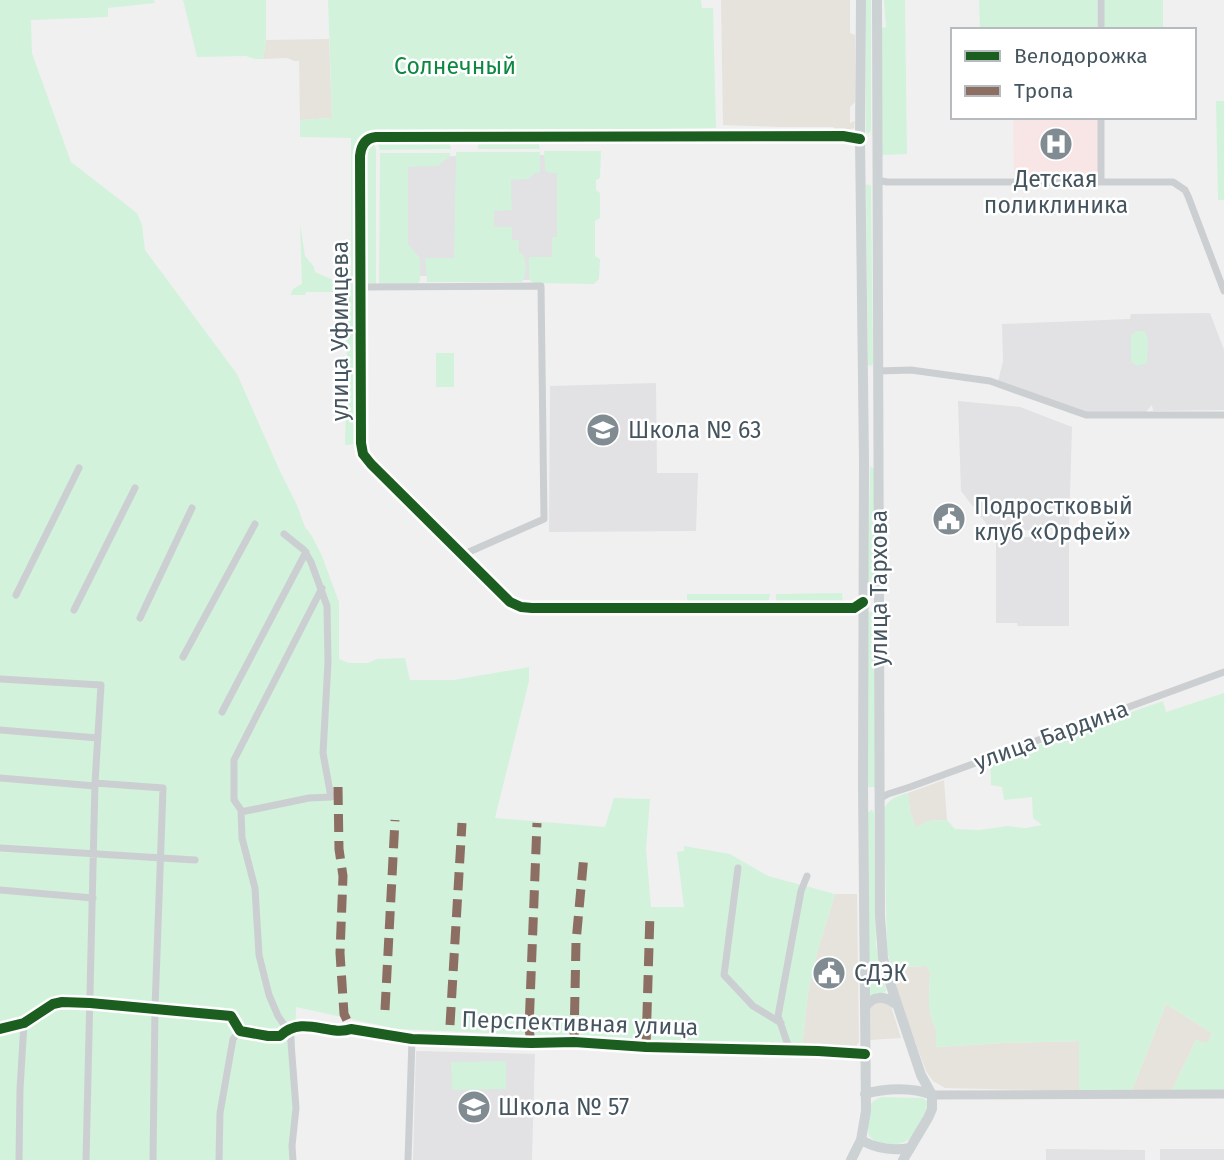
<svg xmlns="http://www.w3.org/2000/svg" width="1224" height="1160" viewBox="0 0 1224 1160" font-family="'Fira Sans',sans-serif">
  <rect width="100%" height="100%" fill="#f1f0f0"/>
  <path fill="#e6e3dd" d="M721,0H850V33L855,35V102L850,107V123L855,121L854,128L846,131H836L833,127H780L723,125Z
    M329,39L332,118L300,120L299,61H294L287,58L263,59L266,40Z
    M944,780L947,820L928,821L916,828L910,812L908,793Z
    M835,894H857L859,1042L855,1048L851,1049L802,1047L808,993L817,953Z
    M926,966L930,972L929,1003L931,1018L936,1030L937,1047L1003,1043L1079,1041V1091L945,1088L933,1081L926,1071L898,995L892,969L899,967Z
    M887,1001L890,1003L901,1038L870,1040L869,1007L871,1004Z
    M1166,1004L1212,1033L1207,1044L1196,1040L1172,1090H1132Z"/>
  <path fill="#e2e1e3" d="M486,155H587L588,281L488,279Z
    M472,156L467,276H381L382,157Z
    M1210,313L1224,350V410L1153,411L1152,405L1144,414H1088L998,381L1003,361L1002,324L1130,319L1131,314Z
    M656,383L657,473H698L696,531L549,532L550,386Z
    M958,401L1020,407L1072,427L1069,529L992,531L961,491Z
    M1069,537V626H1018L1017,623H996V537Z
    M416,1051L535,1054L532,1160H413Z
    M1046,1149L1145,1150V1160H1046Z
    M1160,1149H1224V1160H1160Z"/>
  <path fill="#f8e6e6" d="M1013,117H1098V170L1096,175L1093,178H1014Z"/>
  <path fill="#d2f2dc" d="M0,0H154L155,3L108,8V17L31,20L32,53L71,162L137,213L142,225L145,250L237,374L279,469L297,505L305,527L312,536L322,556L339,602V659L349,663H368L377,659L405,658L410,680H454L529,667V681L495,818L605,827L614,798L650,799L646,849L651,907H684L677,852L684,851V846L730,854L768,876L835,894L817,953L808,993L802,1047L397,1029L296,1007L292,1160H0Z
    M183,0H266V40L263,59H255L246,56L197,57Z
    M328,0H701L702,8H713L716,128L375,133C363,136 359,139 357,151L356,444L345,445L347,359L345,292H306L305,295H291C291,288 297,287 302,284L300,224L305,256L314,267L315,272L338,282H351V138L300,137V120L332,118Z
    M866,0H871V130L869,134L866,132Z
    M884,0H905L907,154L882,155V28L886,27Z
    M979,0H1097V30H980Z
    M1103,0H1163V30H1104Z
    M1216,101H1224V200H1218Z
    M373,140L376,150V284L366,283L363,280L364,148L367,144Z
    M377,140H449L451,149L380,150Z
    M478,140H538L540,149H478Z
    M544,151H601L600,178L596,180V190L600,193V218L595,221V256L600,259L599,279L594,284L533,283L529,279V257H552V237H557V173H549L545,170Z
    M456,152H540V172L534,174L528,179L511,180L512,210L494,211V227H512V240H519V253H522C527,260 527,275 522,282H427L425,258H454Z
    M380,153H450V156L438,166L408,167V244L420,258V280L418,283L379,284Z
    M867,184L871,186L873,364L871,366L868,365L866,186Z
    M1137,331H1145L1148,340L1147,363L1138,366L1132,363L1131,360V335Z
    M436,353H454V387H436Z
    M870,466L874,469L875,594L870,596L868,594Z
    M842,593L843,604L781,605L776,600V594Z
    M687,594H770L768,605H689L687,603Z
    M868,612H874L875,787H868Z
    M1224,693V1090H1172L1196,1040L1207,1043L1212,1033L1166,1004L1132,1090L1079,1091V1041L1003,1043L936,1047V1030L931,1018L929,1003L930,972L926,966L899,967L892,969L887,951L884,809C889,798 898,796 908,793L910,812L916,827L928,821L947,820L955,829L979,830L1008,826L1025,828L1042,825L1033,818L1032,797L1004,800L1002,787L991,785L990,762L1163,701L1166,712Z
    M871,810L873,811L874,814L876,945L886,990C883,997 875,996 869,995L868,813Z
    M506,1061V1089L452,1090L451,1062Z
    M882,1097L923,1098L928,1102V1106C918,1126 915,1146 890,1144C881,1143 876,1143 869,1136C867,1121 863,1102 882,1097Z"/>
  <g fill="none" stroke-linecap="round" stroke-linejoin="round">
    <path stroke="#cccfd1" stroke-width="7" d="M1101,0V30
      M1101,117V182
      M860,139L843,136L376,137C365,138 361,146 360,156L361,443L363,454L371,464L510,602L521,607L532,608H854L863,602
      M877,180L887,182H1173L1185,190L1188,196L1224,291
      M361,287L541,286L544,519L462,555
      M878,371L911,370L990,381L1086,415H1224
      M16,595L79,468
      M74,610L135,488
      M140,618L192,508
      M183,657L255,524
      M0,679L101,685L95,783L86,1160
      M222,712L306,552
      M0,730L98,738
      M0,778L95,786
      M95,783L163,788L155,1008L153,1160
      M879,799L888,794L910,787L1224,672
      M241,812L309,798L331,797L323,753L328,662L327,606L311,562L304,550L284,534
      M0,848L195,860
      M738,868L724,975L753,1006L781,1023
      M0,890L93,898
      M0,1029L24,1023L53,1004L62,1002L90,1003L231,1016L240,1031L268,1036H280C303,1014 329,1037 351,1029L412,1039L531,1043L574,1042L646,1047L818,1051L865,1054
      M287,1029L278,1016L269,995L259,955L255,888L242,838L241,810L234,800V760L322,588
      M290,1029L296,1108L292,1146L293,1160
      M790,1051L778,1016L801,891L807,876
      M19,1160L20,1089L24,1023
      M219,1160L220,1113L233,1039L240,1031
      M408,1160L412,1039"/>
    <path stroke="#cccfd1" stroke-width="9" d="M932,1095L1224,1094"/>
    <path stroke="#ccd1d4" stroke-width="10" d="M877,0L880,916L883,958L887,974L921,1075L932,1095V1109L928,1118L903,1160
      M865,1008C872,994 886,996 897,1005
      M865,1094C885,1088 913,1087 932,1095
      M861,1140C877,1149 893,1151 910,1148
      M851,1160L861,1140L866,1111L863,787L864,461L860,139L861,0"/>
    <path stroke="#8d6e63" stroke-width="9" stroke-dasharray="18 9" stroke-linecap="butt" d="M338,787L339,849L343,876L340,953L344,1014L351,1029
      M385,1010L395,820
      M450,1025L462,823
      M574,1042L576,942L584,855
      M531,1043L529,1028L537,823
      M646,1047L650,913"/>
    <defs>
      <path id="cycleway" d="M860,139L843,136L376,137C365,138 361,146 360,156L361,443L363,454L371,464L510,602L521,607L532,608H854L863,602
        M0,1029L24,1023L53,1004L62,1002L90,1003L231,1016L240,1031L268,1036H280C303,1014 329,1037 351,1029L412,1039L531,1043L574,1042L646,1047L818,1051L865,1054"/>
    </defs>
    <use href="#cycleway" stroke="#fff" stroke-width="15"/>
    <use href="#cycleway" stroke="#1b5e20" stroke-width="10"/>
  </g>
  <defs>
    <symbol id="hospital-disc" viewBox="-11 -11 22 22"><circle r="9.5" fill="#818b92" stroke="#fff"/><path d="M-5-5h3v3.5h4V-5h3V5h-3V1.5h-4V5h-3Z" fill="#fff"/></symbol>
    <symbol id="school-disc" viewBox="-11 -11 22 22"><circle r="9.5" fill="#818b92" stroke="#fff"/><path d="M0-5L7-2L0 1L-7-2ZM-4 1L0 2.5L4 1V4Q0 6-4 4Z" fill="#fff"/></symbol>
    <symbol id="civic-disc" viewBox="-11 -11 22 22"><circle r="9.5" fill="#818b92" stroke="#fff"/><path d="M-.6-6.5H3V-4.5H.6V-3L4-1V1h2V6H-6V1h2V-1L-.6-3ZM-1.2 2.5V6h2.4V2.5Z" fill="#fff"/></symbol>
  </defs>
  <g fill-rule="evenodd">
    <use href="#hospital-disc" x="1037" y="125" width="38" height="38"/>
    <use href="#school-disc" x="584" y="411" width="38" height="38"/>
    <use href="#civic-disc" x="930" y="500" width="38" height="38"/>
    <use href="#civic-disc" x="810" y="954" width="38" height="38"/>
    <use href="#school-disc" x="455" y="1088" width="38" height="38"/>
  </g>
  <g text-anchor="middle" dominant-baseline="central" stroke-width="5" stroke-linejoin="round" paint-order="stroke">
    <g font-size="23" fill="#0d8841" stroke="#fff">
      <text x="455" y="66">Солнечный</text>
    </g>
    <g font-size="23" fill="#45555f" stroke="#fff" text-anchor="start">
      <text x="1056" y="179" text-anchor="middle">Детская<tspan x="1056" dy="26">поликлиника</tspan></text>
      <text x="628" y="430">Школа № 63</text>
      <text x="974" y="506">Подростковый<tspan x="974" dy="26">клуб «Орфей»</tspan></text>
      <text x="854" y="973">СДЭК</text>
      <text x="498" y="1107">Школа № 57</text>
    </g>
    <g font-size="23" fill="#45555f" stroke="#fff">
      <text transform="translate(340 331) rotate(-90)">улица Уфимцева</text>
      <text transform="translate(879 588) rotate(-90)">улица Тархова</text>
      <text transform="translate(1051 735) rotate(-20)">улица Бардина</text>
      <text transform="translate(580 1023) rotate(2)">Перспективная улица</text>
    </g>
  </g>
  <rect x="951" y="28" width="245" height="91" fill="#ffffff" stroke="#b5bbbf" stroke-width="2"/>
  <rect x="965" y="51" width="35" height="10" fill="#1b5e20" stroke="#b5bbbf" stroke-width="2"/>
  <text x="1014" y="63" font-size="21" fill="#45555f">Велодорожка</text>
  <rect x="965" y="86" width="35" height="10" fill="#8d6e63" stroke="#b5bbbf" stroke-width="2"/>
  <text x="1014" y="98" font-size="21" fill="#45555f">Тропа</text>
</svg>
